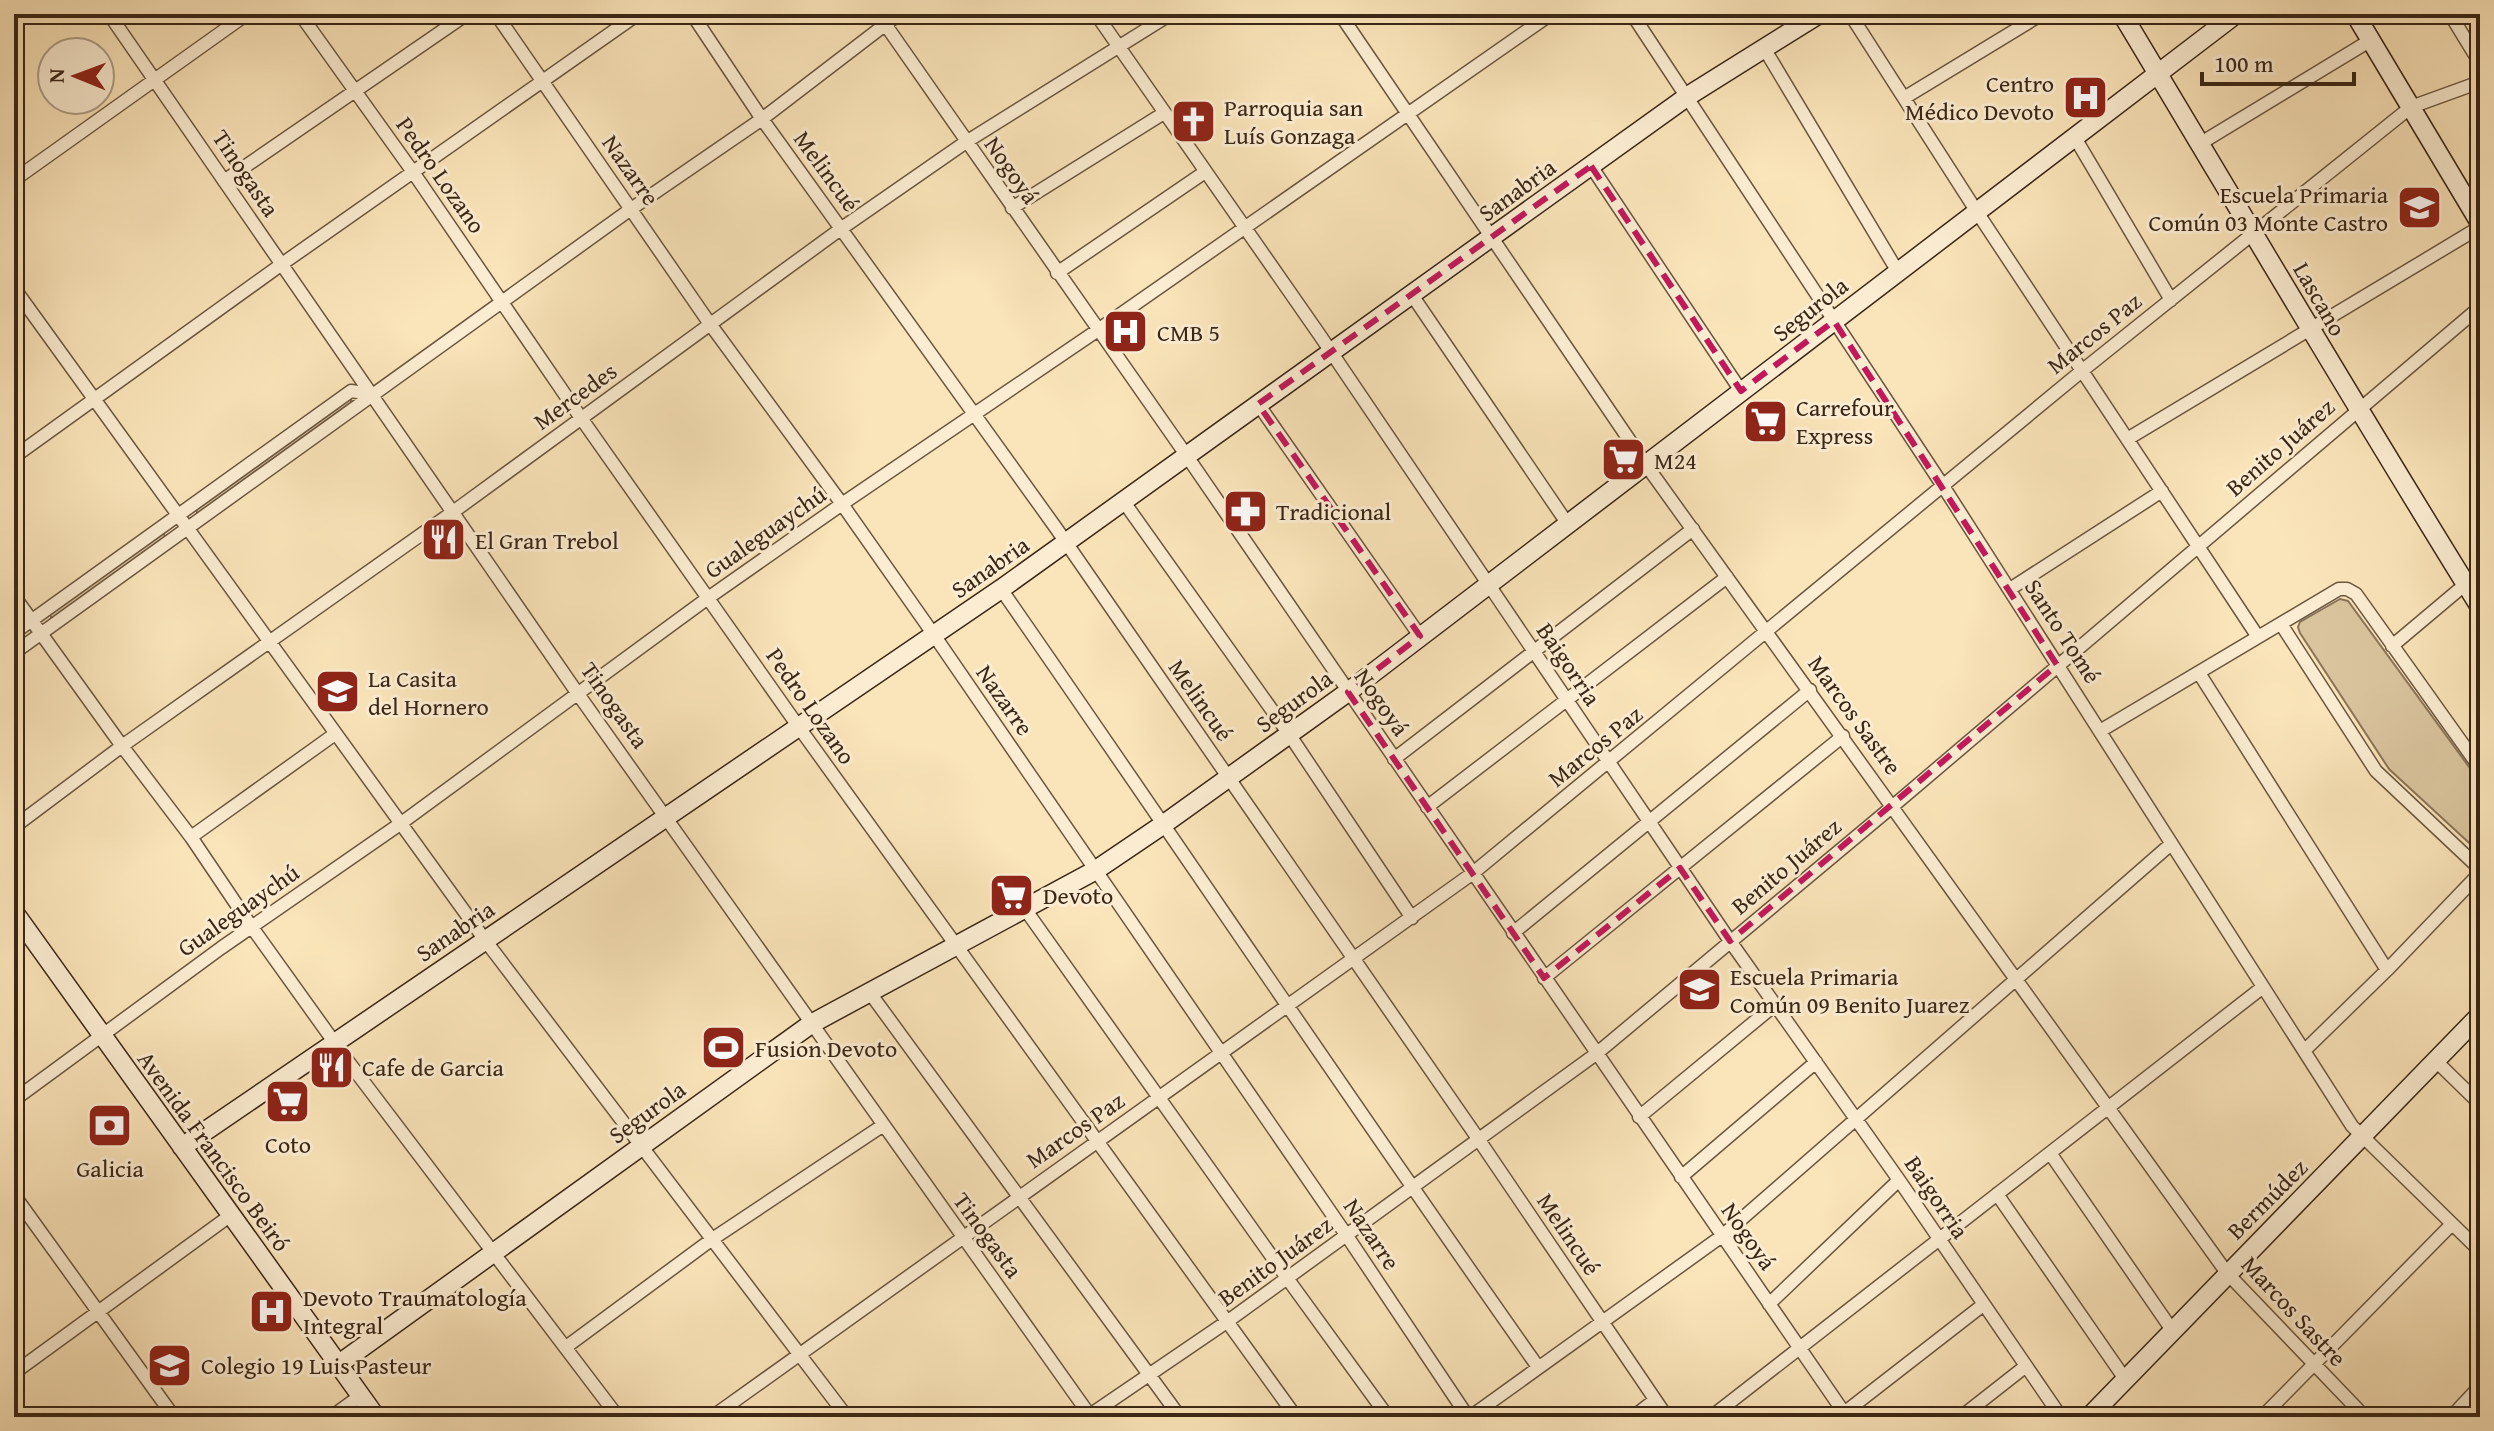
<svg xmlns="http://www.w3.org/2000/svg" width="2494" height="1431" viewBox="0 0 2494 1431" font-family="'Gentium Book Plus',serif">
  <rect width="100%" height="100%" fill="#fae4b9"/>
  <filter id="stains"><feTurbulence type="fractalNoise" baseFrequency=".0025" numOctaves="4"/><feColorMatrix values="0 0 0 0 .2 0 0 0 0 .09 0 0 0 0 .02 0 0 0 .5 -.17"/></filter>
  <radialGradient id="worn" r=".72"><stop offset=".6" stop-color="#630" stop-opacity="0"/><stop offset="1" stop-color="#630" stop-opacity=".3"/></radialGradient>
  <path fill="#d9c49d" stroke="#8a755a" stroke-width="2" d="M347,400H351V404L200,513H197L196,509Z
    M161,534H164L165,537L54,617H51L50,614Z
    M2340,599L2348,601L2480,782V853L2389,769L2300,633L2298,627L2300,622Z"/>
  <g fill="none" stroke-linecap="round" stroke-linejoin="round">
    <defs>
      <path id="street" d="M109,14L578,694L1091,1417
        M300,14L413,172L581,418L798,726L1296,1417
        M496,14L710,324L842,504L934,635L1347,1236L1468,1417
        M692,14L762,119L1056,528L1479,1140L1667,1417
        M878,14L1182,449L1847,1417
        M1096,14L1319,334L1730,941L1899,1180L2061,1417
        M1340,14L1649,469L2227,1273L2365,1417
        M1632,14L1943,486L2352,1126L2480,1251
        M1850,14L1977,212L2258,637
        M2450,14L2480,63
        M1764,48L1898,272
        M1904,98L2042,14
        M2074,136L2171,300
        M2201,143L2371,40
        M1591,166L1741,391
        M14,180L247,14
        M224,181L467,14
        M1012,208L1164,113
        M1057,273L1205,172
        M14,288L485,940L847,1417
        M1412,295L1567,523
        M1258,404L1420,636
        M2129,438L2480,227
        M14,457L282,264L638,14
        M1124,502L1289,734L1412,918
        M1001,589C1181,848 1356,1109 1538,1367
        M2010,589L2162,491
        M14,596L122,746L191,837L251,926L347,1060L618,1417
        M2281,624L2376,771L2480,869
        M14,633L351,391L371,394
        M2392,646L2480,572
        M14,653L631,209L762,119L899,14
        M2199,673L2387,970
        M2100,731L2339,589H2347L2356,594L2480,768
        M1394,759L1693,529
        M1427,807L1727,577
        M14,827L122,746L453,512L842,228L966,142L1171,14
        M191,837L335,734
        M1025,909L1287,1278L1388,1417
        M1513,933L1810,690
        M1544,978L1843,736
        M870,993L1180,1417
        M2305,1050L2387,970L2480,873
        M2436,1061L2480,1104
        M14,1100L221,948L400,824L708,598L842,504L1098,330L1551,14
        M1639,1117L1776,1004
        M2050,1153L2172,1330
        M1681,1177L1816,1062
        M1997,1194L2125,1379
        M14,1195L174,1417
        M1769,1304L1899,1180
        M566,1347L711,1240L882,1126
        M14,1373L231,1215
        M14,1413L41,1417
        M1844,1413L1983,1305
        M331,1417L360,1396
        M712,1417L1473,873L2083,370L2411,107L2480,82
        M1087,1417L1228,1321L1596,1054L1893,806L2480,307
        M1470,1417L1722,1236L2171,844
        M1633,1417L1655,1400
        M1711,1417L2263,987
        M1961,1417L2026,1366
        M2262,1417L2452,1224
        M2451,1417L2480,1386"/>
      <path id="secondary" d="M2122,14C2241,212 2358,411 2480,607
        M2355,14L2480,223
        M14,912L376,1417
        M182,1147L1001,589L1688,96L1819,14
        M339,1364L811,1024L1096,870L1164,824L1348,692L2236,14
        M2089,1417L2480,1015"/>
    </defs>
    <use href="#street" stroke="#6a563f" stroke-width="15"/>
    <use href="#secondary" stroke="#3a2616" stroke-width="21"/>
    <use href="#street" stroke="#fcedd2" stroke-width="12"/>
    <use href="#secondary" stroke="#fcedd2" stroke-width="18"/>
  </g>
  <path fill="none" stroke="#c2185b" stroke-width="6" stroke-dasharray="16 10" stroke-linejoin="round" d="M1591,166L1741,391L1834,321L2057,665L1730,941L1680,868L1544,978L1348,692L1420,636L1258,404Z"/>
  <defs>
    <symbol id="hospital-square" viewBox="-11 -11 22 22"><rect x="-9" y="-9" width="18" height="18" rx="4" fill="#8f2418" stroke="#fcedd2"/><path d="M-5-5h3v3.5h4V-5h3V5h-3V1.5h-4V5h-3Z" fill="#fff"/></symbol>
    <symbol id="church-square" viewBox="-11 -11 22 22"><rect x="-9" y="-9" width="18" height="18" rx="4" fill="#8f2418" stroke="#fcedd2"/><path d="M-1.2-6h2.4v3.5h3.3v2.4h-3.3V6h-2.4V-.1h-3.3v-2.4h3.3Z" fill="#fff"/></symbol>
    <symbol id="school-square" viewBox="-11 -11 22 22"><rect x="-9" y="-9" width="18" height="18" rx="4" fill="#8f2418" stroke="#fcedd2"/><path d="M0-5L7-2L0 1L-7-2ZM-4 1L0 2.5L4 1V4Q0 6-4 4Z" fill="#fff"/></symbol>
    <symbol id="supermarket-square" viewBox="-11 -11 22 22"><rect x="-9" y="-9" width="18" height="18" rx="4" fill="#8f2418" stroke="#fcedd2"/><path d="M-6-5.5h2.5l.6 2H6L4.5 2H-2.5L-4.4-4H-6ZM-1.5 3.2a1.3 1.3 0 1 0 .1 0ZM3 3.2a1.3 1.3 0 1 0 .1 0Z" fill="#fff"/></symbol>
    <symbol id="pharmacy-square" viewBox="-11 -11 22 22"><rect x="-9" y="-9" width="18" height="18" rx="4" fill="#8f2418" stroke="#fcedd2"/><path d="M-2-6h4v4h4v4h-4v4h-4v-4h-4v-4h4Z" fill="#fff"/></symbol>
    <symbol id="restaurant-square" viewBox="-11 -11 22 22"><rect x="-9" y="-9" width="18" height="18" rx="4" fill="#8f2418" stroke="#fcedd2"/><path d="M-5-6h1v4h1v-4h1v4h1v-4h1v5L-1.5 .5V6h-2V.5L-5-1ZM5-6V6H3V1.5H1.5Q1.5-4 5-6Z" fill="#fff"/></symbol>
    <symbol id="stadium-square" viewBox="-11 -11 22 22"><rect x="-9" y="-9" width="18" height="18" rx="4" fill="#8f2418" stroke="#fcedd2"/><path d="M0-5a6.5 5 0 1 0 0 10a6.5 5 0 1 0 0-10ZM-3.5-1.8h7v3.6h-7Z" fill="#fff"/></symbol>
    <symbol id="bank-square" viewBox="-11 -11 22 22"><rect x="-9" y="-9" width="18" height="18" rx="4" fill="#8f2418" stroke="#fcedd2"/><path d="M-6-4H6V4H-6ZM0-2.3a2.3 2.3 0 1 0 0 4.6a2.3 2.3 0 1 0 0-4.6Z" fill="#fff"/></symbol>
  </defs>
  <g fill-rule="evenodd">
    <use href="#hospital-square" x="2060" y="72" width="51" height="51"/>
    <use href="#church-square" x="1168" y="96" width="51" height="51"/>
    <use href="#school-square" x="2394" y="182" width="51" height="51"/>
    <use href="#hospital-square" x="1100" y="306" width="51" height="51"/>
    <use href="#supermarket-square" x="1740" y="396" width="51" height="51"/>
    <use href="#supermarket-square" x="1598" y="434" width="51" height="51"/>
    <use href="#pharmacy-square" x="1220" y="486" width="51" height="51"/>
    <use href="#restaurant-square" x="418" y="514" width="51" height="51"/>
    <use href="#school-square" x="312" y="666" width="51" height="51"/>
    <use href="#supermarket-square" x="986" y="870" width="51" height="51"/>
    <use href="#school-square" x="1674" y="964" width="51" height="51"/>
    <use href="#stadium-square" x="698" y="1022" width="51" height="51"/>
    <use href="#restaurant-square" x="306" y="1042" width="51" height="51"/>
    <use href="#supermarket-square" x="262" y="1076" width="51" height="51"/>
    <use href="#bank-square" x="84" y="1100" width="51" height="51"/>
    <use href="#hospital-square" x="246" y="1286" width="51" height="51"/>
    <use href="#school-square" x="144" y="1340" width="51" height="51"/>
  </g>
  <g text-anchor="middle" dominant-baseline="central" stroke-width="6" stroke-linejoin="round" paint-order="stroke">
    <g font-size="24" fill="#3a2616" stroke="#fcedd2" text-anchor="start">
      <text x="2054" y="83" text-anchor="end">Centro<tspan x="2054" dy="28">Médico Devoto</tspan></text>
      <text x="1224" y="107">Parroquia san<tspan x="1224" dy="28">Luís Gonzaga</tspan></text>
      <text x="2388" y="194" text-anchor="end">Escuela Primaria<tspan x="2388" dy="28">Común 03 Monte Castro</tspan></text>
      <text x="1157" y="332">CMB 5</text>
      <text x="1796" y="407">Carrefour<tspan x="1796" dy="28">Express</tspan></text>
      <text x="1654" y="460">M24</text>
      <text x="1276" y="511">Tradicional</text>
      <text x="475" y="540">El Gran Trebol</text>
      <text x="368" y="678">La Casita<tspan x="368" dy="28">del Hornero</tspan></text>
      <text x="1043" y="895">Devoto</text>
      <text x="1730" y="976">Escuela Primaria<tspan x="1730" dy="28">Común 09 Benito Juarez</tspan></text>
      <text x="755" y="1048">Fusion Devoto</text>
      <text x="362" y="1067">Cafe de Garcia</text>
      <text x="288" y="1144" text-anchor="middle">Coto</text>
      <text x="110" y="1168" text-anchor="middle">Galicia</text>
      <text x="303" y="1297">Devoto Traumatología<tspan x="303" dy="28">Integral</tspan></text>
      <text x="201" y="1365">Colegio 19 Luis Pasteur</text>
    </g>
    <g font-size="24" fill="#3a2616" stroke="#fcedd2">
      <text transform="translate(631 170) rotate(55)">Nazarre</text>
      <text transform="translate(1012 170) rotate(55)">Nogoyá</text>
      <text transform="translate(827 171) rotate(54)">Melincué</text>
      <text transform="translate(246 173) rotate(56)">Tinogasta</text>
      <text transform="translate(441 175) rotate(55)">Pedro Lozano</text>
      <text transform="translate(1517 190) rotate(-36)">Sanabria</text>
      <text transform="translate(2320 299) rotate(60)">Lascano</text>
      <text transform="translate(1810 309) rotate(-38)">Segurola</text>
      <text transform="translate(2094 333) rotate(-39)">Marcos Paz</text>
      <text transform="translate(575 396) rotate(-36)">Mercedes</text>
      <text transform="translate(2280 447) rotate(-41)">Benito Juárez</text>
      <text transform="translate(765 532) rotate(-35)">Gualeguaychú</text>
      <text transform="translate(990 567) rotate(-35)">Sanabria</text>
      <text transform="translate(2063 631) rotate(57)">Santo Tomé</text>
      <text transform="translate(1569 664) rotate(56)">Baigorria</text>
      <text transform="translate(1005 700) rotate(55)">Nazarre</text>
      <text transform="translate(1201 700) rotate(55)">Melincué</text>
      <text transform="translate(1294 701) rotate(-36)">Segurola</text>
      <text transform="translate(1382 702) rotate(55)">Nogoyá</text>
      <text transform="translate(615 705) rotate(55)">Tinogasta</text>
      <text transform="translate(811 706) rotate(55)">Pedro Lozano</text>
      <text transform="translate(1855 715) rotate(54)">Marcos Sastre</text>
      <text transform="translate(1595 746) rotate(-39)">Marcos Paz</text>
      <text transform="translate(1786 866) rotate(-40)">Benito Juárez</text>
      <text transform="translate(238 910) rotate(-35)">Gualeguaychú</text>
      <text transform="translate(455 931) rotate(-34)">Sanabria</text>
      <text transform="translate(647 1112) rotate(-36)">Segurola</text>
      <text transform="translate(1075 1130) rotate(-35)">Marcos Paz</text>
      <text transform="translate(214 1151) rotate(54)">Avenida Francisco Beiró</text>
      <text transform="translate(1937 1197) rotate(56)">Baigorria</text>
      <text transform="translate(2267 1199) rotate(-45)">Bermúdez</text>
      <text transform="translate(1372 1234) rotate(56)">Nazarre</text>
      <text transform="translate(1569 1234) rotate(56)">Melincué</text>
      <text transform="translate(988 1235) rotate(54)">Tinogasta</text>
      <text transform="translate(1749 1236) rotate(55)">Nogoyá</text>
      <text transform="translate(1275 1261) rotate(-36)">Benito Juárez</text>
      <text transform="translate(2294 1311) rotate(47)">Marcos Sastre</text>
    </g>
  </g>
  <rect width="2494" height="1431" fill="none" stroke="#fae4b9" stroke-width="48"/>
  <rect x="16" y="16" width="2462" height="1399" fill="none" stroke="#3a2616" stroke-width="4"/>
  <rect x="24" y="24" width="2446" height="1383" fill="none" stroke="#3a2616" stroke-width="2"/>
  <g transform="translate(76 76) rotate(271)"><circle r="38" fill="#fcedd2" stroke="#ae9d87" stroke-width="2"/>
  <path d="M0-6L14 30L0 20L-14 30Z" fill="#8f2418"/>
  <text y="-12" font-size="22" font-weight="bold" text-anchor="middle" fill="#3a2616">N</text>
  </g>
  <path d="M2202 72v12h152v-12" fill="none" stroke="#3a2616" stroke-width="4"/>
  <text x="2214" y="72" font-size="24" fill="#3a2616" stroke="#fcedd2" stroke-width="6" paint-order="stroke">100 m</text>
  <rect width="100%" height="100%" filter="url(#stains)"/>
  <rect width="100%" height="100%" fill="url(#worn)"/>
</svg>
